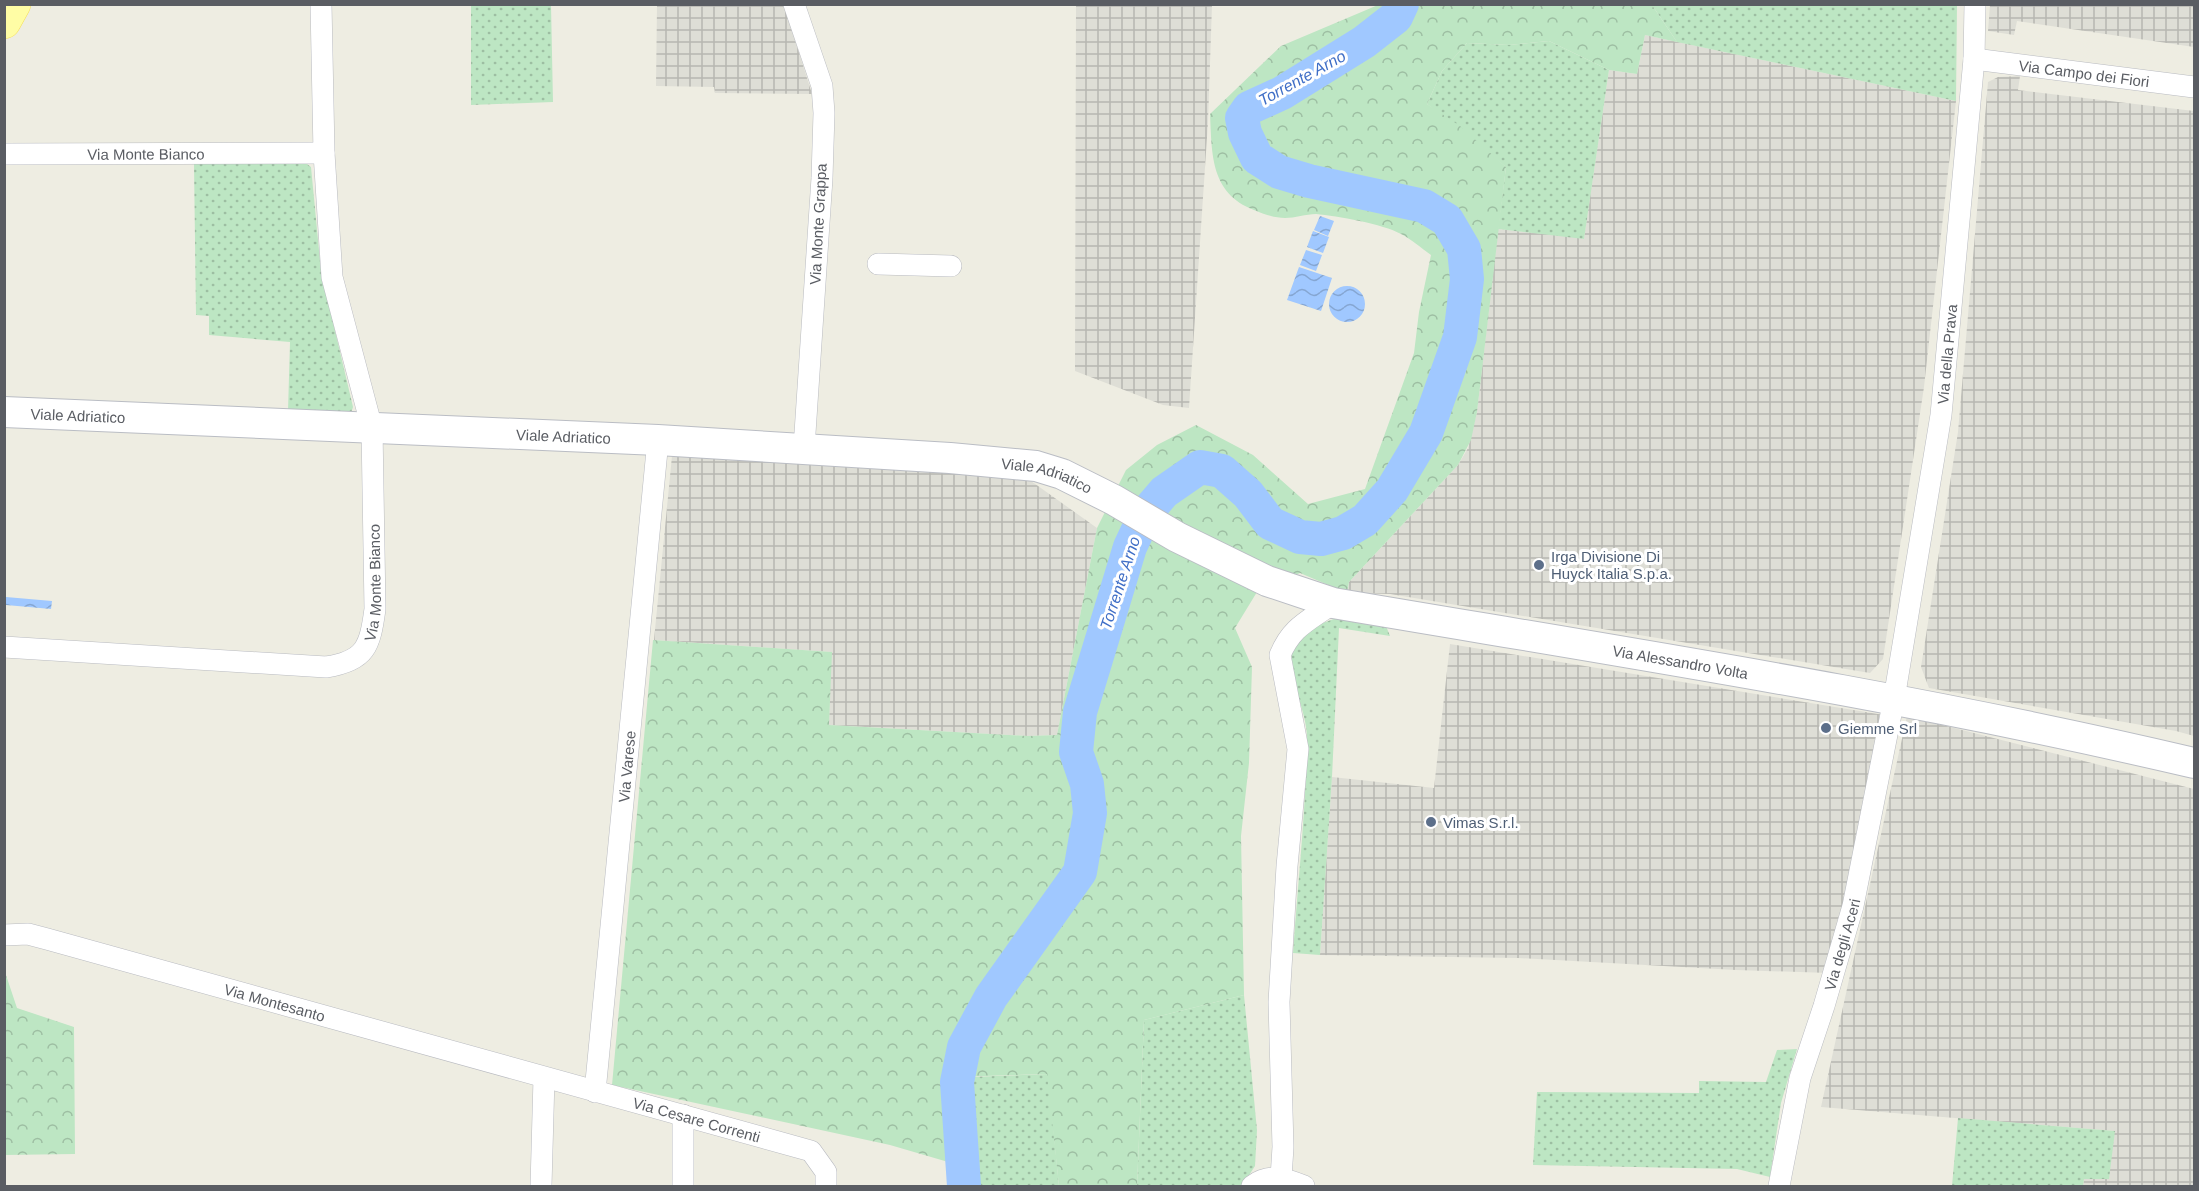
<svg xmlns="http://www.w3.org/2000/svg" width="2199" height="1191" viewBox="0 0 2199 1191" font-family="Helvetica,sans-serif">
  <defs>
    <pattern id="industrial-grid" width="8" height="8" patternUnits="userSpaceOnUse" patternTransform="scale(1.5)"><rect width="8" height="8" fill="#deded6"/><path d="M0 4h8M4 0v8" fill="none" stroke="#b7b7b1"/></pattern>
    <pattern id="grass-dots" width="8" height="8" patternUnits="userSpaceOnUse" patternTransform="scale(1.5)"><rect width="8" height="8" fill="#bde6c3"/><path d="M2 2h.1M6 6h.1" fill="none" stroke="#9dbea2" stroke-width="1.8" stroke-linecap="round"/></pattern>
    <pattern id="forest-crowns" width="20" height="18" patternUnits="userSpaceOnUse" patternTransform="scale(1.5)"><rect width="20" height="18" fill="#bde6c3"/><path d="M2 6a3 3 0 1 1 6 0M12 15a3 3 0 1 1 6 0" fill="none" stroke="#9dbea2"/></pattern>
    <pattern id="water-waves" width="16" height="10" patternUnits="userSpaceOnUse" patternTransform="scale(1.5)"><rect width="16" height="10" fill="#a0c8ff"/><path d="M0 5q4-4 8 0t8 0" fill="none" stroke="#85a6d2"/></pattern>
  </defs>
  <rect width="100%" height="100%" fill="#eeede2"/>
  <path fill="url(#industrial-grid)" d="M657,5H784L812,94L715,93L714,87L656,86Z
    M1076,5H1212L1208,122L1189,408L1163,405L1075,371Z
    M1990,5H2194V47L2017,21L2014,35L1988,31Z
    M1645,35L1956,101L1924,387L1883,659L1870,673L1390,594L1347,593L1349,582L1458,465L1468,448L1477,412L1498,229L1584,238L1609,70L1637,74Z
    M2020,76L2018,90L2194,111V736L2176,731L1929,688L1921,667L1958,432L1988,82L1998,77Z
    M672,456L872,464L993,472L1031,481L1097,528L1057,735L1028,736L829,725L831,652L654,640Z
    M1450,644L1884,715L1829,973L1736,970L1518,958L1320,955L1332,777L1434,788Z
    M1907,716L2194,789V1186H2083L2084,1179L2114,1131L1821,1107Z"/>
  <path fill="url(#grass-dots)" d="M471,5H551L553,102L471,105Z
    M1652,5H1957L1956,101L1677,42Z
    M1549,41L1609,70L1584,239L1498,229L1506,167L1427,104L1442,71L1467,43L1509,45Z
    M303,161L311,167L321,271L353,407L350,416L288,411L290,342L209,335V316L196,315L194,164Z
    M1341,617L1386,626L1390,636L1339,628L1332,777L1320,955L1293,953C1298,882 1306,809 1307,738C1307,710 1288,681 1292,652C1294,631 1324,622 1341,617Z
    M1244,995L1257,1130L1255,1166L1242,1186H1137L1144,1020Z
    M1797,1049L1781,1103L1770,1177L1737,1169L1533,1165L1537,1092L1699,1093V1081L1766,1082L1777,1050Z
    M1048,1074L1059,1186H973L968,1077Z
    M1958,1118L2115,1131L2109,1179H2084L2083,1186H1952Z"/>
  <path fill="url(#forest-crowns)" d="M1378,5H1652L1677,42L1645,35L1637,74L1609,70L1549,41L1509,45L1467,43L1442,71L1427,104L1460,126L1506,167L1477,412L1471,440L1458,465L1349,582L1347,593L1300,573L1257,592L1235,628L1252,667L1249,763L1241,836L1244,995L1144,1020L1137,1186H1059L1047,1074L950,1077L955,1164L890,1145L612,1085L653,640L832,652L829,725L1028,736L1057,735L1097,528L1126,470L1157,445L1196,425L1253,455L1308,504L1365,489L1414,353L1419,312L1431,255C1421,248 1411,239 1401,234C1383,224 1337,216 1316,214C1306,214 1295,218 1285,218C1274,218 1263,214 1254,210C1210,193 1212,154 1210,114L1281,46Z
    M5,972L17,1008L74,1027L75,1154L5,1155Z"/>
  <path fill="url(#water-waves)" d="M1320,216L1334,221L1328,236L1314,230Z
    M1313,231L1329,237L1323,253L1307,247Z
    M1306,250L1322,255L1316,271L1300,265Z
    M1299,267L1332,278L1321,311L1287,300Z
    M1329 304a18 18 0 1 1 36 0a18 18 0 1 1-36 0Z
    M6,597L52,601L51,609L6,605Z"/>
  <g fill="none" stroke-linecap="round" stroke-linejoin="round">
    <path stroke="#a0c8ff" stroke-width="34" d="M964,1186L957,1082L964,1047L991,997L1080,872L1090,813L1087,784L1076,752L1080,712L1130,547L1146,513L1164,492L1200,467L1222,471L1248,494L1270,523L1300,537L1321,539L1343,533L1365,520L1392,490L1426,433L1460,337L1467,279L1464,249L1447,220L1424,206L1309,181L1279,172L1257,158L1245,133L1242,118L1249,108L1282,93L1364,42L1396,17L1402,4"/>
    <defs>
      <g id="street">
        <path d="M794,4L822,86L824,113L822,178L804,448"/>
        <path id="s1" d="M1974,59L2194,87"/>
        <path id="s2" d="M4,154L324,153"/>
        <path d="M878,264L951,266"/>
        <path id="s3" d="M4,647L326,667C366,661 370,646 375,609L372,428L332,277L324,153L321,4"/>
        <path id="s4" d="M4,935L28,934L47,939L811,1151L826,1172V1186"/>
        <path id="s5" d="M595,1092L658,440"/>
        <path d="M683,1115V1186"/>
        <path d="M541,1186L544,1078"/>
        <path d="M1252,1186C1269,1173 1285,1178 1304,1186"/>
        <path d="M1278,1186L1281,1178L1283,1147L1279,1002L1287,866L1298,749L1280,655C1292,626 1309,621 1333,603"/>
        <path id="s6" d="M1779,1186L1800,1078L1824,1006L1853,906L1894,699L1941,415L1974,59L1975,4"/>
      </g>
      <g id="secondary">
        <path id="s7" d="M4,412L658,440L950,458L1036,466L1062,474L1114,500L1177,537L1267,581L1333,603C1621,652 1910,696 2194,763"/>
      </g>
      <path id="primary" d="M4,22L14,4"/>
    </defs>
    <use href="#street" stroke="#b9bbc1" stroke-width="22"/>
    <use href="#secondary" stroke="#babdc4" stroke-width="32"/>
    <use href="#primary" stroke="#f6df53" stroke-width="34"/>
    <use href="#street" stroke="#fff" stroke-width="21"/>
    <use href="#secondary" stroke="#fff" stroke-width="30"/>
    <use href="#primary" stroke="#fffda5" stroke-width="33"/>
  </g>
  <g fill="#5c6f8a" stroke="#fff" stroke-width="2">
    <circle cx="1539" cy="565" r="6"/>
    <circle cx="1826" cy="728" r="6"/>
    <circle cx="1431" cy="822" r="6"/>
  </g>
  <g text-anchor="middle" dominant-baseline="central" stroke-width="6" stroke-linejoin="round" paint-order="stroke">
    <g font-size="15" fill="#5a5d63" stroke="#fff">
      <text stroke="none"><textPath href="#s1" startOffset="111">Via Campo dei Fiori</textPath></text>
      <text stroke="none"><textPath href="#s2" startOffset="142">Via Monte Bianco</textPath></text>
      <text transform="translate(818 224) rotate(-87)">Via Monte Grappa</text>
      <text stroke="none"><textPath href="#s6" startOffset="850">Via della Prava</textPath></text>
      <text stroke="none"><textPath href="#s7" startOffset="74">Viale Adriatico</textPath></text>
      <text stroke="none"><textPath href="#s7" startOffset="560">Viale Adriatico</textPath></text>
      <text stroke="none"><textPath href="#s7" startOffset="1046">Viale Adriatico</textPath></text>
      <text stroke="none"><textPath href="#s3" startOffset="434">Via Monte Bianco</textPath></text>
      <text stroke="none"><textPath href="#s7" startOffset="1714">Via Alessandro Volta</textPath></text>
      <text stroke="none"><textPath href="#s5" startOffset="327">Via Varese</textPath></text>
      <text stroke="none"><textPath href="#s6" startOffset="250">Via degli Aceri</textPath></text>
      <text stroke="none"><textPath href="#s4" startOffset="280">Via Montesanto</textPath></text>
      <text stroke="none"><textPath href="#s4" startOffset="718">Via Cesare Correnti</textPath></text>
    </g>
    <g font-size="15" fill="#4e5e75" stroke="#fff" text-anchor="start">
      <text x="1551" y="556">Irga Divisione Di<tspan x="1551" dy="17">Huyck Italia S.p.a.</tspan></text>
      <text x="1838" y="728">Giemme Srl</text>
      <text x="1443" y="822">Vimas S.r.l.</text>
    </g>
    <g font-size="16" font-style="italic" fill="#3f6ec6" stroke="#fff">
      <text transform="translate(1302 78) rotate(-29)">Torrente Arno</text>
      <text transform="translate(1120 583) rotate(-72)">Torrente Arno</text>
    </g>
  </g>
  <rect width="2199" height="1191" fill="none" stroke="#5a5d63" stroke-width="12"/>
</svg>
